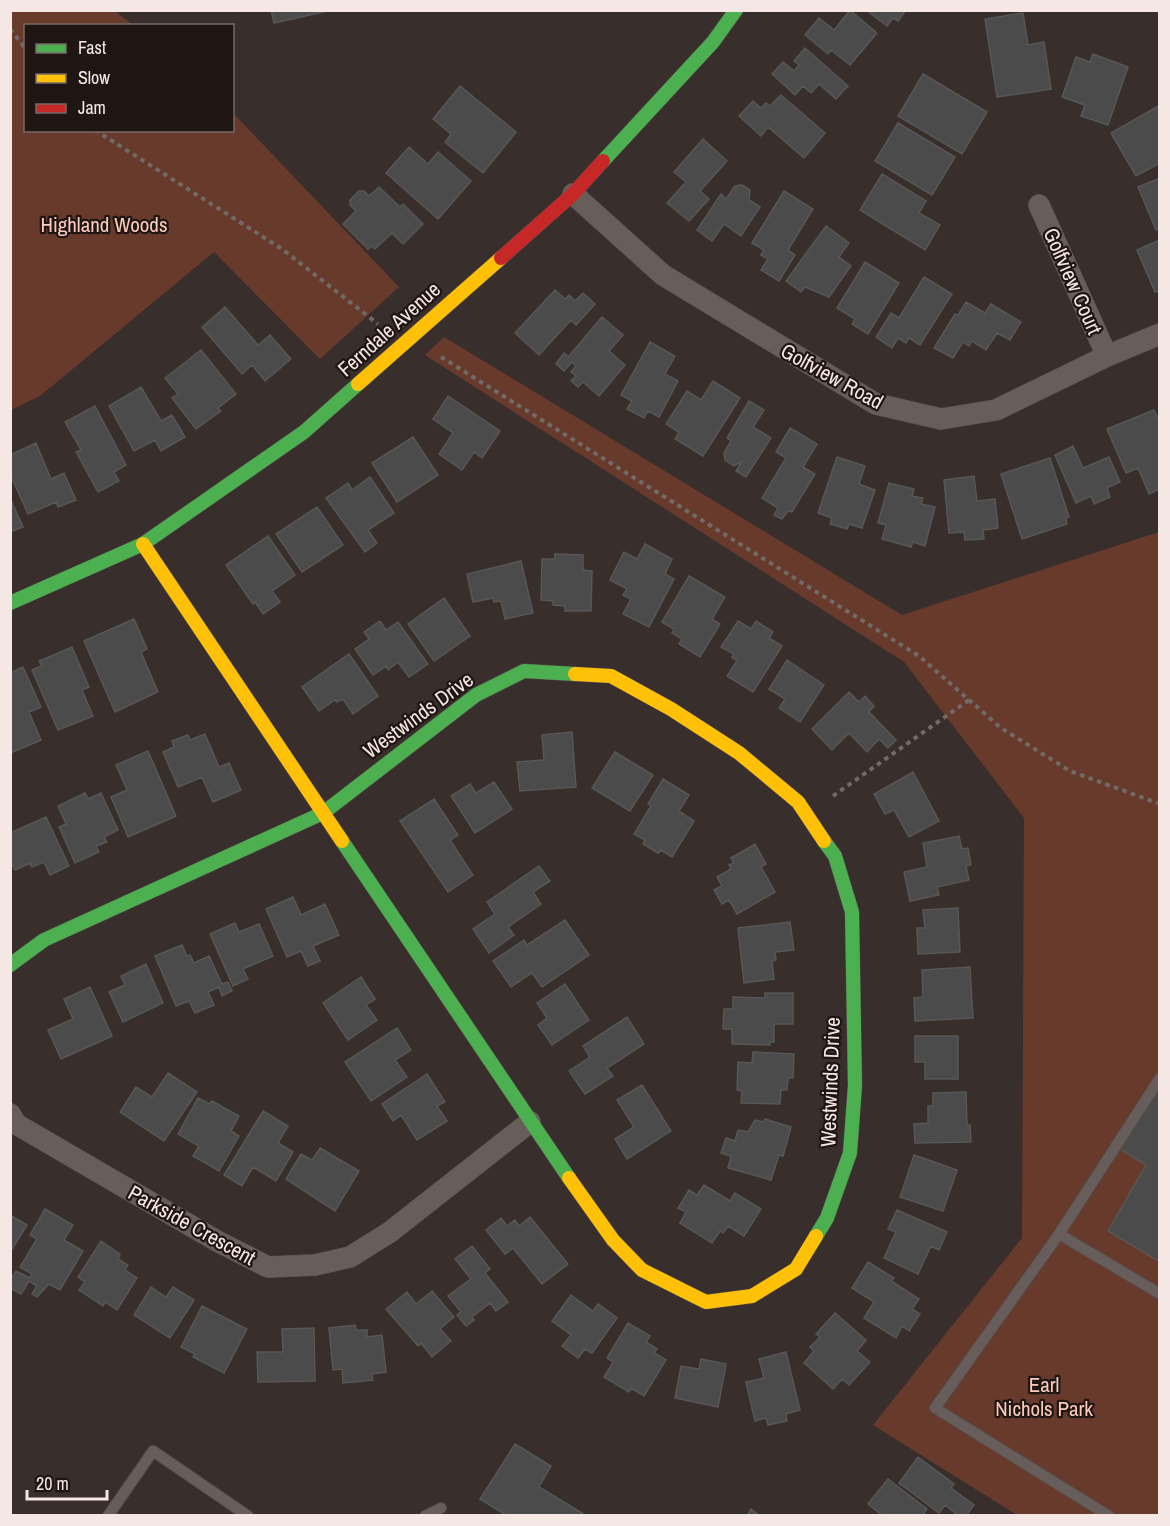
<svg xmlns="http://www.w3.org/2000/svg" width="1170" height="1526" viewBox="0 0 1170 1526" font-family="'Archivo Narrow',sans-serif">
  <rect width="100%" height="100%" fill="#382e2b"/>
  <path fill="#683a2c" d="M11,10L115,11L133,25L26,26V130H232L233,113L399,287L320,359L214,252L40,396L11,410Z
    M444,337L902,615L1159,532V1515H1017L873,1425L1022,1238L1024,818L904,662L425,355Z"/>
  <path fill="#4a4b4a" stroke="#565756" stroke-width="1.5" d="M271,10H328V11L274,23Z
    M850,10L877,33L850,65L831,50L828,54L805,35L819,18L834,30Z
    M866,10H906L898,21L893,18L887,26Z
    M1023,13L1028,45L1044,42L1051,89L997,97L985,19Z
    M805,48L848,86L836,99L819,84L811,93L803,86L795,95L772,74L783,62L794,71L799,65L794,61Z
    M1093,54L1128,67L1108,125L1081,116L1085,105L1062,97L1076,57L1090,62Z
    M923,74L987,112L962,154L898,116Z
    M460,86L516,132L483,173L445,142L451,134L433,119Z
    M781,95L825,133L804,158L768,127L761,136L739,116L753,101L761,108L766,103L770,106Z
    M1160,105V163L1136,176L1111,133Z
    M898,123L955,157L932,195L875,161Z
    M703,139L727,161L700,191L709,199L689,221L667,203L686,182L674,172Z
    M409,147L428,164L438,152L471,181L438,219L386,173Z
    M882,174L926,201L919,213L940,225L925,250L860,210Z
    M1160,178V228L1156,230L1138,187Z
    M742,185L750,190L749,200L760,207L741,236L724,224L712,241L697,230L721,194L726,199L735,186Z
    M379,187L400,207L403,204L423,224L403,244L392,233L375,249L372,246L368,249L343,224L356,211L350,205V200L359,191H364L369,196Z
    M784,191L813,209L788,250L795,255L779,281L761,270L768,259L761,255L764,250L752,243Z
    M826,226L849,243L839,257L851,266L829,297L805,287L801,292L786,281Z
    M1160,240V290L1155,292L1137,250Z
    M865,262L899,283L868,334L852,324L855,319L837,308Z
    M924,277L952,294L920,345L909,338L906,343L898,338L892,348L876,337L891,313L899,318Z
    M555,290L565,299L569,295L575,301L583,293L595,304L576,325L571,320L539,355L515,333Z
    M966,302L985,313L991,304L1021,322L1010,340L997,333L986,350L972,341L969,346L963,342L953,358L934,348L955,314L958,315Z
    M225,307L258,345L270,335L291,359L265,381L252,365L242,374L202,327Z
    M602,317L623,335L609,351L625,365L599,396L583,382L578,387L571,381L576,376L571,372L576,366L572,362L564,371L556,364L564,353L568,357Z
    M650,342L675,356L665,374L678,381L659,417L648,411L644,418L627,409L632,401L621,395Z
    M201,350L236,394L218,408L221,411L196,429L172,398L178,394L165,378Z
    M713,381L740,398L703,456L675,439L679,432L666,424L687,391L701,400Z
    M141,387L161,421L172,415L185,437L161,451L155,440L134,451L109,406Z
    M448,396L500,431L482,458L474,452L462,470L439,454L453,433L433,419Z
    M749,401L764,410L753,427L771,438L746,477L736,471L742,461L734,466L725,460L724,453L731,441L727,438Z
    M95,406L126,465L114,472L119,481L98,492L76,452L81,450L65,422Z
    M1154,410L1160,422V489L1149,494L1138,468L1126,473L1107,429Z
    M790,428L817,444L803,467L815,474L792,512L788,511L782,519L774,515L778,508L762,498L786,458L776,452Z
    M413,437L438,475L397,502L372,463Z
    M36,443L51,479L64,473L76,500L58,507L56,502L28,514L10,474V455Z
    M1073,446L1083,468L1109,457L1120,482L1107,488L1110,497L1094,504L1091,496L1076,503L1055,455Z
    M837,457L865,466L859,484L875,490L862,528L849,524L847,529L830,524L832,518L818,513Z
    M1050,458L1069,517L1066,518L1067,524L1022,539L1001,474Z
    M974,476L977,501L995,499L998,528L983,530L984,539L965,540L964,532L949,533L944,480Z
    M370,477L394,513L368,530L377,543L365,552L326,498L348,483L352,490Z
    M889,483L914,489L912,496L923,498L921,504L935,507L925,546L913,542L911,547L882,539L886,525L878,523Z
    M10,498L23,527L10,532Z
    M317,507L343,545L302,572L276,534Z
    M268,536L295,575L272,591L280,602L263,614L255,602L253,604L226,565Z
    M645,544L672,559L665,574L674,579L649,627L623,614L631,599L623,595L627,589L610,580L624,552L637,559Z
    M555,554L583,555V570L592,571L591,611H565V606L553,605V601L541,600L542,559H555Z
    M521,561L533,613L505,619L501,601L494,602L493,598L473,602L467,574Z
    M689,576L725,597L712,619L720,624L700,657L679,644L682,639L672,633L674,629L662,622Z
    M444,598L470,636L434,661L408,624Z
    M134,619L147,649L141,652L158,692L115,712L84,641Z
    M380,621L386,630L398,622L428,664L409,677L398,662L388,670L386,666L373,675L355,649L369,639L364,632Z
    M738,621L751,629L756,621L773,632L769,638L782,646L753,692L727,676L737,661L732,657L734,654L721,647Z
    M72,647L89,687L82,690L93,716L58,730L32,670L42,666L39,661Z
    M349,654L378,696L353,714L343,699L337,702L335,700L319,711L302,687Z
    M787,660L824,685L800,722L779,708L785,699L769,689Z
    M23,667L41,707L29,712L41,740L10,753V673Z
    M849,692L859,702L865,696L874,706L869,712L896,740L888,748L879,739L867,752L849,733L832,750L812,729Z
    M572,732L576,787L520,791L517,762L544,760L542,735Z
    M205,734L219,767L229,763L241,790L213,802L202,777L178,787L163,752L174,747L172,741L188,735L190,740Z
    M148,751L176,816L128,837L111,797L127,790L116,765Z
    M615,752L653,775L630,811L592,788Z
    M913,772L939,821L909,837L894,810L885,814L874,794Z
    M663,779L689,795L679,811L694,821L672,857L661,850L658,853L643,844L645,840L634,834L651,806L648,804Z
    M494,782L512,809L475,833L451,796L470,784L476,793Z
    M85,793L88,799L101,793L118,830L104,837L107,842L96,846L99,852L75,863L59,827L66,824L58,806Z
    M434,799L458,835L450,840L473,875L448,892L400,821Z
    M46,817L69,866L50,875L44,862L32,867L30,863L15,870L10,860V833Z
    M959,836L962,849L968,848L971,865L966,866L969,880L937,887L939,895L910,901L904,872L927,867L923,843Z
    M755,844L766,864L761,867L775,892L737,914L729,900L722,904L714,890L722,886L717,877L731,869L729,865L734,863L731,858Z
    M539,866L550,881L533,892L541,904L508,927L514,935L489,953L473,929L495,914L487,902Z
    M293,897L301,915L325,904L339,935L313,946L320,961L308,966L301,951L287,957L266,909Z
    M958,908L960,952L918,954L917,928H925L923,910Z
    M565,920L589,955L542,987L532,973L511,987L493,961L524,940L527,945Z
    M790,922L794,950L775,952L776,960L772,961L774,979L744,983L738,928Z
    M235,923L239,932L259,924L273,956L243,969L248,979L233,986L210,934Z
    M182,945L187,956L190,955L194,963L209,956L222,984L228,982L232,991L222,996L219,987L208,992L214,1005L195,1013L189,1001L176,1006L155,956Z
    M146,964L163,1003L123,1022L109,992L125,985L121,976Z
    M970,967L973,1018L915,1021L914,998L923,997L922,970Z
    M361,977L375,999L366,1005L377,1020L348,1040L323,1003Z
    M565,984L589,1020L552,1045L538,1025L547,1018L537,1003Z
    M90,987L112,1036L61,1059L48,1030L73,1019L64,999Z
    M765,993H793V1024H774V1042H770V1045L732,1044V1029H723L724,1009H733V997L765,998Z
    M627,1017L644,1044L607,1068L613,1076L585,1094L569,1071L590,1057L583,1046Z
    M397,1028L411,1050L395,1060L407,1077L371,1101L345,1062Z
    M915,1036H958V1079H925V1062H915Z
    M753,1052L794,1054L793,1078H788L787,1090H781L780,1104L741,1103L742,1091L737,1090L738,1062L752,1063Z
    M168,1073L197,1092L164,1141L120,1112L136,1087L152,1097Z
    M427,1074L445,1102L437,1106L447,1121L417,1140L401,1115L393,1121L382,1104Z
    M642,1085L671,1131L627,1159L615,1139L634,1127L617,1100Z
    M1160,1088V1262L1108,1231L1146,1165L1120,1149Z
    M966,1092L967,1125H970L971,1142L915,1143L914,1124L928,1123V1106H933V1093Z
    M198,1098L210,1104L212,1101L239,1116L231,1131L239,1136L219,1171L193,1156L199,1146L178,1134Z
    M263,1111L288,1126L278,1143L293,1152L276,1181L253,1167L242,1186L224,1175Z
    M765,1119L791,1127L783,1156L779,1155L771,1180L728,1168L731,1156L721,1153L726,1138L735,1141L738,1130L748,1132L755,1120L764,1122Z
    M320,1148L359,1171L335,1211L286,1179L301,1154L312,1160Z
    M914,1155L957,1170L943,1211L900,1197Z
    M704,1185L730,1201L735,1193L761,1209L744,1236L728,1226L723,1233L720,1231L712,1243L680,1223L686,1212L678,1208L689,1190L697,1195Z
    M45,1209L73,1225L64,1240L83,1251L60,1290L49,1284L37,1297L32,1294L37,1286L29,1281L21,1294L10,1288V1280L16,1271L30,1278L32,1274L20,1267L37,1239L30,1235Z
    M897,1210L947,1232L939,1250L931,1246L918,1274L884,1258L896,1232L888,1229Z
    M10,1215L27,1225L11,1251H10Z
    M530,1217L568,1264L542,1284L513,1248L505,1254L486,1230L501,1218L507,1226L515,1220L519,1226Z
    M101,1241L120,1254L118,1259L128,1265L125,1270L137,1278L117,1310L105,1302L103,1306L79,1290L85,1282L78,1277Z
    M472,1246L490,1269L485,1273L508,1302L496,1311L490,1303L472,1317L474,1320L466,1326L457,1315L461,1312L448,1296L471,1279L455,1259Z
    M868,1262L894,1278L891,1281L919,1299L912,1309L920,1314L909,1331L902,1326L896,1338L864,1318L874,1302L852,1288Z
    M151,1287L166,1297L173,1287L194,1300L170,1338L134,1315Z
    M432,1291L454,1317L440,1329L451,1341L432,1357L421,1343L418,1346L386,1309L407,1292L416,1304Z
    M571,1295L593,1311L598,1304L617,1318L592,1353L585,1349L578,1358L562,1346L571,1335L552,1321Z
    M202,1306L247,1329L224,1373L193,1357L195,1354L181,1347Z
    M835,1313L866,1340L857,1351L870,1362L849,1385L842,1379L833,1389L804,1363L814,1351L810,1347L820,1337L816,1334Z
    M628,1323L650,1336L646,1342L657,1349L654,1353L666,1360L644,1396L631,1388L629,1392L604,1377L613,1362L607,1358Z
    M355,1325L356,1330H367V1337L382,1335L386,1372L372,1374L373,1380L343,1383L342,1369L333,1370L329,1328Z
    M314,1328L315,1381L258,1382L257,1352H283L282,1329Z
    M786,1352L800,1410L786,1414L787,1421L768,1425L766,1418L755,1421L746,1382L764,1378L759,1359Z
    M701,1359L726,1364L718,1407L675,1398L681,1366L699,1369Z
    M515,1444L551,1466L539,1487L587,1516H507L480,1499Z
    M918,1457L954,1484L951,1488L974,1505L966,1516H959L945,1505L939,1513L899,1483Z
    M888,1479L927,1509L922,1516H883L868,1504Z
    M751,1509L760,1516H747Z"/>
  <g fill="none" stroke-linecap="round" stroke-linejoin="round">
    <defs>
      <path id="lane" d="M1059,1234L1160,1078
        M108,1516L153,1451L248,1516
        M425,1516L441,1508
        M1109,1516L935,1408L1059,1234L1160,1294"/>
      <path id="street" d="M573,194L663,275L876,404L941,419L996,410L1107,356L1160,334
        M1039,205L1107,356
        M10,1114L16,1124L217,1241L268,1267L315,1265L350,1257L390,1232L530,1122"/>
      <path id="fast" d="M603,161L713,42L736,10
        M10,603L143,544L304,432L358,384
        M342,841L569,1178
        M10,965L44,940L323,813L476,695L524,671L575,674
        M816,1236L827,1218L850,1153L855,1085L852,912L835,856L824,841"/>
      <path id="slow" d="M358,384L501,258
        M143,544L342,841
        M575,674L611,676L671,709L739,753L798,802L824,841
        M569,1178L613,1240L642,1270L706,1302L752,1296L796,1269L816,1236"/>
      <path id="jam" d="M501,258L573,194L603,161"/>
    </defs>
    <use href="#lane" stroke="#564d4a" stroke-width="12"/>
    <use href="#street" stroke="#564d4a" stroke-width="22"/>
    <use href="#fast" stroke="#564d4a" stroke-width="15"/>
    <use href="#slow" stroke="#564d4a" stroke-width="15"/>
    <use href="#jam" stroke="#564d4a" stroke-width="15"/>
    <path stroke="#716a66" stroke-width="4" stroke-dasharray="4.5 4.5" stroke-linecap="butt" d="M10,29L26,49
      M95,130L282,249L378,324
      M441,357L919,656L1001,728L1070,771L1160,804
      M833,796L969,700"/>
    <use href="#lane" stroke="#675e5b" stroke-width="10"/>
    <use href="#street" stroke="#675e5b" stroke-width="21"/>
    <use href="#fast" stroke="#4caf50" stroke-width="14"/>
    <use href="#slow" stroke="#ffc107" stroke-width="14"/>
    <use href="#jam" stroke="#c62828" stroke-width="14"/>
  </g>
  <g text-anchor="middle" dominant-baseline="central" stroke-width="4.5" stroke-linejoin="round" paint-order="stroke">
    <g font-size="21" fill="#fdcbbc" stroke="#1f1613">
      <text x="104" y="224">Highland Woods</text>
      <text x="1044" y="1384">Earl<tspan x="1044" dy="24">Nichols Park</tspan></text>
    </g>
    <g font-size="21" fill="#f5e8e4" stroke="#1f1613">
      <text transform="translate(1073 281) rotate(66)">Golfview Court</text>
      <text transform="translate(389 329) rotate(-42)">Ferndale Avenue</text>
      <text transform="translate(832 376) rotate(29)">Golfview Road</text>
      <text transform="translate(418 715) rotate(-36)">Westwinds Drive</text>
      <text transform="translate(830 1082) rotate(-88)">Westwinds Drive</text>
      <text transform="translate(192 1225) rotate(29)">Parkside Crescent</text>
    </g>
  </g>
  <rect width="1170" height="1526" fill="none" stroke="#f5e8e4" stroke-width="24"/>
  <rect x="24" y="24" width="210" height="108" fill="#1f1613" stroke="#756a67" stroke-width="1.5"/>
  <rect x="36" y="44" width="30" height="9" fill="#4caf50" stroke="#756a67" stroke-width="1.5"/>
  <text x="78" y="54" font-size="18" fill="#f5e8e4">Fast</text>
  <rect x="36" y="74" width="30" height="9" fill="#ffc107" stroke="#756a67" stroke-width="1.5"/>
  <text x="78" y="84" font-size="18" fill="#f5e8e4">Slow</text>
  <rect x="36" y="104" width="30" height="9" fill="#c62828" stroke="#756a67" stroke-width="1.5"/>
  <text x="78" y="114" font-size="18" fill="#f5e8e4">Jam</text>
  <path d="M27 1490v9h80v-9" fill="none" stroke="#f5e8e4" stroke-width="3"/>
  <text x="36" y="1490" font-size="18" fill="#f5e8e4" stroke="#1f1613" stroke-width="4.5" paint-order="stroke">20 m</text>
</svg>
